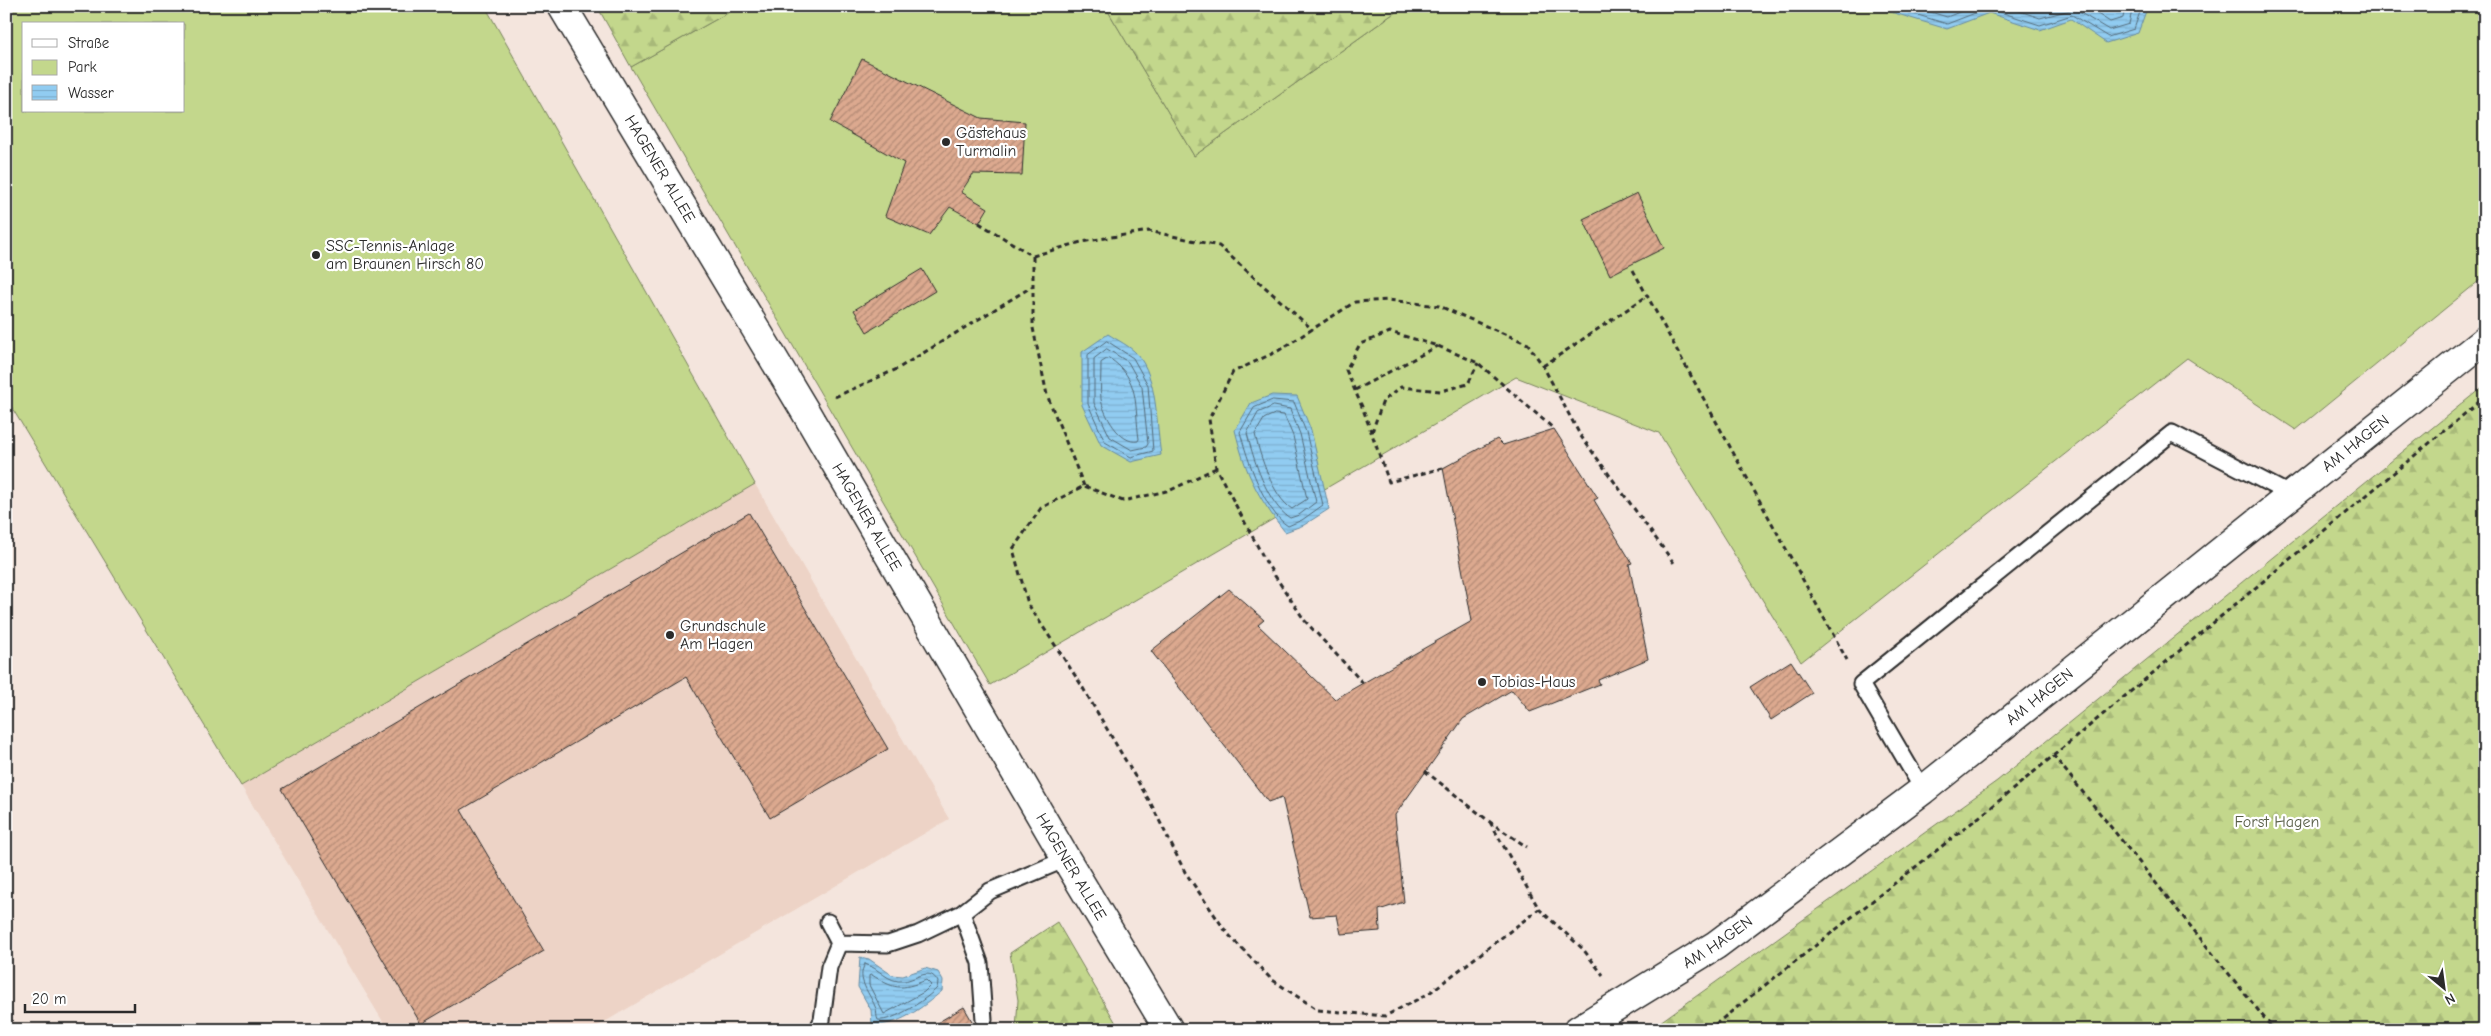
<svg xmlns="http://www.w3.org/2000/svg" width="2491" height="1036" viewBox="0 0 2491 1036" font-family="'Comic Neue',sans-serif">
  <defs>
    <pattern id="forest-firs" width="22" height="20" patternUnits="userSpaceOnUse" patternTransform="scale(1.25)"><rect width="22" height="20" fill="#c3d78c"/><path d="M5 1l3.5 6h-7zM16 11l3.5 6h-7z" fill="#a8b979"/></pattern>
    <pattern id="water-rules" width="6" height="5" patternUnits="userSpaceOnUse" patternTransform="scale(1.25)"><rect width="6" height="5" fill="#91ccf1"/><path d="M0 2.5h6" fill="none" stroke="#7dafcf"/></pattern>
    <pattern id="building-hatch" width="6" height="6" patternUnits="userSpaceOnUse" patternTransform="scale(1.25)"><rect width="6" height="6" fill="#dca98f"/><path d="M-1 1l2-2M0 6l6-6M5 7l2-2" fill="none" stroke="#b38a75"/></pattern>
  </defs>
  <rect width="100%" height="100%" fill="#f4e5dd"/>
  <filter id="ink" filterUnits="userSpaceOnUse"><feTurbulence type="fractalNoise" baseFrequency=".02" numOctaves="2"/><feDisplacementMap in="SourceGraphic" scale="10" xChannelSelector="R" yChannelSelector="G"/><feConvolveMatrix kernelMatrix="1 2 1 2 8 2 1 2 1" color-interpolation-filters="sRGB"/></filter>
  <g filter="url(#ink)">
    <path fill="#edd3c6" d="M755,484L949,819L591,1030H388L241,786Z"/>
    <path fill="#c3d78c" stroke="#77815c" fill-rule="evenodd" d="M6,6H485L755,484L241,786L6,398ZM24,24H184V111H24Z
      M740,6H1105L1194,156L1404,6H2485V276L2296,430L2187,358L1801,662L1659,433L1516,377L990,685L631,67Z"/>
    <path fill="url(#forest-firs)" stroke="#77815c" d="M597,6H740L631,67Z
      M1105,6H1404L1194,156Z
      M2485,385V1030H1649L1997,781Z
      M1057,922L1120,1030H1016L1018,1000L1010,953Z"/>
    <path fill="url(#water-rules)" stroke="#688ca2" d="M1871,6H2143L2146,11L2138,33L2106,43L2071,19L2040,30L1989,13L1947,29Z
      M1108,334C1117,340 1130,346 1137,354C1158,378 1156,424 1161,455L1131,462L1101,445L1082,405V352Z
      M1272,395L1297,396L1311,430L1329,509L1304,525L1285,532C1257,496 1246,475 1235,430L1251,403Z
      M860,957L869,959L892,975L903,976L925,968L938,972L943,981L942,991C923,1007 897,1028 872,1024L871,1010L858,987Z"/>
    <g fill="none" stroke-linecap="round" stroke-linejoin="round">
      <path stroke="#546b7a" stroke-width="1" d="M1889,6L1947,24L1988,8L2040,25L2072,15L2108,37L2134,29L2140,12L2139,6
        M1911,6L1947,17L1974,6
        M2005,6L2040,18L2074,9L2109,30L2129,24L2133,6
        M2085,6L2110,22L2123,18L2125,6
        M1107,341L1133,358L1148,385L1153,451L1131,457L1105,442L1088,404V355Z
        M1107,349L1128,362L1142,387L1148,444L1146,447L1132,450L1110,437L1094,403V359Z
        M1109,358C1141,379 1134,405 1139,439L1138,441C1120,445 1103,413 1101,399C1100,388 1101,375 1101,363Z
        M1273,400L1294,402L1306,432L1323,505L1302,520L1288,526C1264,511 1247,458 1240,432L1254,408Z
        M1274,406L1290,409L1300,434L1316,502L1299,515L1290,518C1267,504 1253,458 1247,433L1258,413Z
        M1275,414L1284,415L1293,436L1307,499L1292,509C1273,497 1260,456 1255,434L1264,419Z
        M865,964C880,968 887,983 904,981C917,979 930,966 938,982L937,988C927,999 893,1022 878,1020C876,1016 877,1013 876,1009C871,994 855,980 865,964Z
        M872,975C894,989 900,991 926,980L931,985L924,992L884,1014L869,985V976Z"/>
    </g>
    <path fill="url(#building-hatch)" stroke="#2b2b2b" d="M862,59L981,118L1025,122L1022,175L973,174L961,192L988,208L979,223L950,207L929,235L885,216L904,163L830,122Z
      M1637,193L1664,248L1610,275L1583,219Z
      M922,269L935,291L867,332L854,310Z
      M1554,429L1598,498L1594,500L1632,563L1629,564L1648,659L1598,680L1600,684L1530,712L1512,690L1463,719L1395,815L1404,902L1379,910L1380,931L1341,934L1337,915L1310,917L1282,797L1268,802L1151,651L1229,589L1264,620L1258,625L1335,699L1472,621L1443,468L1497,439L1503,445Z
      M749,513L888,749L770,818L686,677L461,810L544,951L421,1024L282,789Z
      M1791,661L1812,693L1771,720L1750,687Z
      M964,1007L977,1030H925Z"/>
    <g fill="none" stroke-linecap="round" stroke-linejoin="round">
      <defs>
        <path id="lane" d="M1923,790L1861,684L2172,433L2291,495
          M962,913L980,963L984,1020
          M828,922L839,943L888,944L918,934L962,913L990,891L1066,859
          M817,1030L822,1020L829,967L839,943"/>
        <g id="street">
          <path id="s1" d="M562,6L805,411L1066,859L1169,1030"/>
        </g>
        <g id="secondary">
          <path id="s2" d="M1578,1030L1716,945L1923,790L2485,340"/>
        </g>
      </defs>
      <use href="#lane" stroke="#2b2b2b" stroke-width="19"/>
      <use href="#street" stroke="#2b2b2b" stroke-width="31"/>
      <use href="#secondary" stroke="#2b2b2b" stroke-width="31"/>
      <path stroke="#2b2b2b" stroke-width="3" stroke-dasharray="5 4" stroke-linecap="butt" d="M979,223L1033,256L1081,242L1149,231L1219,246L1313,330
        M1033,256V328L1047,395L1084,486
        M1633,270L1847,660
        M1543,366L1647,296
        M1355,390L1438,346
        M835,397L897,369L1033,286
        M1372,432L1383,401L1401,387L1441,391L1468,384L1478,363
        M1216,468L1171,490L1123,501L1084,486L1041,508L1013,549L1028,604L1080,683L1150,802L1185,872L1227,933L1271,979L1318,1010L1385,1016L1428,994L1539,909
        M1443,468L1389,482L1363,409L1346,370L1360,344L1390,332L1438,346L1478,363L1554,429
        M1363,683L1305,621L1267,564L1216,468L1209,419L1233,372L1278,351L1355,302L1388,300L1439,306L1528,344L1543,366L1580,435L1674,563
        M2053,755L2274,1030
        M1425,771L1490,822L1527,847
        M1490,822L1539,909L1583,949L1603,975
        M1708,1030L1988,810L2485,397"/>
      <use href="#lane" stroke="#fff" stroke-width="15"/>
      <use href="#street" stroke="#fff" stroke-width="28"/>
      <use href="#secondary" stroke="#fff" stroke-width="28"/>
    </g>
  </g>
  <g fill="#2b2b2b" stroke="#fff" stroke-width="2">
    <circle cx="946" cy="142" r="5"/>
    <circle cx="316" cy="255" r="5"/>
    <circle cx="670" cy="635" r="5"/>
    <circle cx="1482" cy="682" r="5"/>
  </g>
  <g text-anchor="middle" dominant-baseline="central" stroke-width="4.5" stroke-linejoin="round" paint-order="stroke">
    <g font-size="16" fill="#2b2b2b" stroke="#fff" text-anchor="start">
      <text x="956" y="133">Gästehaus<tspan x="956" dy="18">Turmalin</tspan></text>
      <text x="326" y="246">SSC-Tennis-Anlage<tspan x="326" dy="18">am Braunen Hirsch 80</tspan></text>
      <text x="680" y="626">Grundschule<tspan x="680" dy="18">Am Hagen</tspan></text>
      <text x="1492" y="682">Tobias-Haus</text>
    </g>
    <g font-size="16" fill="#2b2b2b" stroke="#fff">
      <text stroke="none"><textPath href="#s1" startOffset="190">HAGENER ALLEE</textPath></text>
      <text stroke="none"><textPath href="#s2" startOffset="975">AM HAGEN</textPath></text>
      <text stroke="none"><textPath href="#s1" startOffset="595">HAGENER ALLEE</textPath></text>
      <text stroke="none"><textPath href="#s2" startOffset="570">AM HAGEN</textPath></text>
      <text stroke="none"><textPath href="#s1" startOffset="1000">HAGENER ALLEE</textPath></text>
      <text stroke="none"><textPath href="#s2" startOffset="165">AM HAGEN</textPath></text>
    </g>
    <g font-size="16" fill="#595f48" stroke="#fff">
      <text x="2277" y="822">Forst Hagen</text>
    </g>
  </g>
  <rect width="2491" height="1036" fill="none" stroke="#fff" stroke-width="25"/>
  <rect x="12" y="12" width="2466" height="1011" fill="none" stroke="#2b2b2b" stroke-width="2" filter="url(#ink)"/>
  <rect x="22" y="22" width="162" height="90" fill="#ffffff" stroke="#aaaaaa"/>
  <rect x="32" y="39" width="25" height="8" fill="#ffffff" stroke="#aaaaaa"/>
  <text x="68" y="48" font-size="15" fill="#2b2b2b">Straße</text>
  <rect x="32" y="60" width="25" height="15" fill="#c3d78c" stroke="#aaaaaa"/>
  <text x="68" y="72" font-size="15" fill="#2b2b2b">Park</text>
  <rect x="32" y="85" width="25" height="15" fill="url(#water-rules)" stroke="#aaaaaa"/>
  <text x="68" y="98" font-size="15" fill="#2b2b2b">Wasser</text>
  <g transform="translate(2444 988) rotate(151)" stroke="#ffffff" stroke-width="4" paint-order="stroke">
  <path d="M0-4L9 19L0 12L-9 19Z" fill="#2b2b2b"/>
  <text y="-8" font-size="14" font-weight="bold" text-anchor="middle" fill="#2b2b2b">N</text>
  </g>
  <path d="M25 1004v8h110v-8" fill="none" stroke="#2b2b2b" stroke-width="2.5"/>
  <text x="32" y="1004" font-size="15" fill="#2b2b2b" stroke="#ffffff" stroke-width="4" paint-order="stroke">20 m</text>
</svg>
